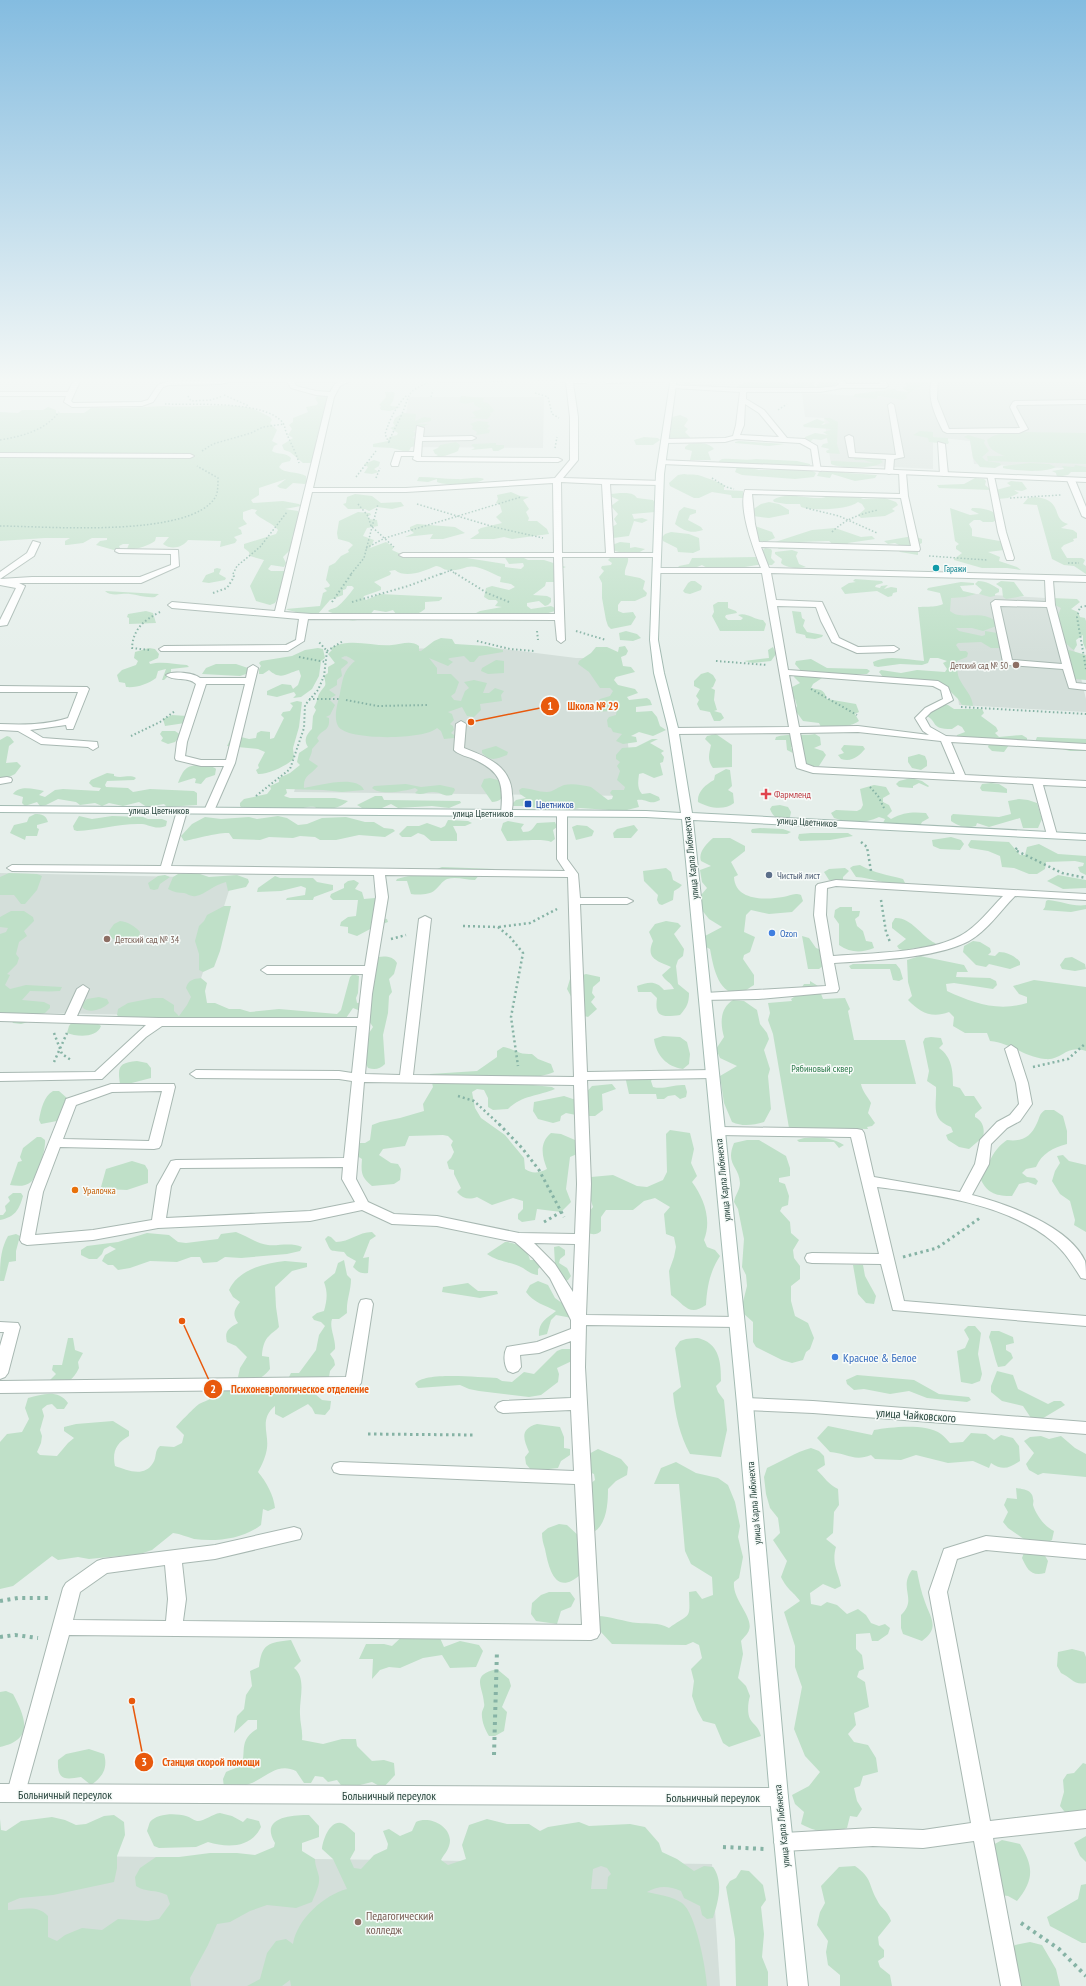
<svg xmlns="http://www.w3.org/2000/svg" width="1086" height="1986" viewBox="0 0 1086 1986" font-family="'PT Sans Narrow',sans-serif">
  <rect width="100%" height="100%" fill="#e6efeb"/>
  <path fill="#d4dfda" d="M916,377H1086V469L974,464L970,441L933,437V469L831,464L824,418L805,417L802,393L903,398L918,382Z
    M409,397H544L543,448L400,447Z
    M944,592L1062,599L1086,699V712L959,705Z
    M496,648L576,658H604L622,700L635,796L294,792L339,649Z
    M0,873L233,878L189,1016L0,1012Z
    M0,1855L712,1864L720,1986H0Z"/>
  <path fill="#bfe0c8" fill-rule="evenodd" d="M679,377H763L767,379L771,377H791L783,382L792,384L800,382L794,377H812L815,383L813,385L816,387L823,379H832L839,382L835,384V387L813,388L806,386L800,388L734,389L746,381L757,379L752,378H721L701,380L687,385L679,381Z
    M905,377H922L931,384L922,385L906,395L907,398L904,400L878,396L876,399L853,397L855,394L895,389L897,391L909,392L902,388L907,387L905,383L911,382L909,379Z
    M385,392H393L395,393L393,401L390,405L391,406L401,407L390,411L381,410L380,408L381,406L379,405L386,397Z
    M319,395L331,397L322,436L316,438L319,440L315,454L312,457L313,458L311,463H303L290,452L284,450L282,445L293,438L288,435L292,429L289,425L293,422V418L308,412L306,407L317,405L318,403L315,398Z
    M461,396L484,398L483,402L488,403L494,410L493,412L490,413L491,415L487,419L469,418L476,417L472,412L482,409L474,405V402L465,404L459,402Z
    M164,406C191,408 218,403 245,407C254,408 262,413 270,417L272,420L270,423L277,430L272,441L278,444L274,446L272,451C278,455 286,452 291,458L290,461L282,463L279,467C284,474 297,471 306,476L307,482L305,484L293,483L286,489L280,488L277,486L286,479L259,488V495L251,500L253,503L283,501L299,504L301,506L285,509L298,511C298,519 299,528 293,534L290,550L283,557L286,563L284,567L271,565L268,569L271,571H286L281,591L275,603L270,605L256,601L250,586L264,560L250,556L249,552L244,548V544L276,534L278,530C272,522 261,520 255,513L257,510L252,509L243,512V519L247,524L238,528L241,530L242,534L234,537L237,540L235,543L220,547L221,541L188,540C182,548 171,550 163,544L169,537H156L155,541C147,546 137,550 127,549L129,544H123L119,546L120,548L114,550L96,545L100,541L107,540V538H92L83,543L67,545H65V541L70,538H45L0,541V412L18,413L22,410H43L48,407L56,410V413H84L91,408H126Z
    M403,413L416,414L415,421L424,417L431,418V421L416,424H428L420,429L413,431L417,434L412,438L417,439L414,446L411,447L409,451H403L392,448L373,447V444L388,441L389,437L397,435L398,433L390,428L395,426L393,423L395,418Z
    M680,415L687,418L688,420L684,426L688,429L685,432L690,437V439L682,443L669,438L671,431L668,418Z
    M824,418H830L838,422L837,444L840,454L827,453L826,451L830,449L821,447L823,444L828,443L827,438L821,440L813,439L810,442L805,440V437L815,433L828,435L823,432L831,430L830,429L804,427L803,425L817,419L825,422L821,425L830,423Z
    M478,421L489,422L487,424L490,426L487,429L490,430L489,433L476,435L477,432L472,429L473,426L470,424Z
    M920,431L933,432V437L948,438V441L949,442L948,444L929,442L928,438L913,435Z
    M1021,432L1086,433V464L988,461L987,456H1004C996,452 989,450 987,440C996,432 1010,433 1021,432Z
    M968,435L985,440L984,443L989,451L982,457L986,461L1000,463L1001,465L995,468L980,467L973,458L970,440L964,437Z
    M644,437L658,438L660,440L653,445H636L634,440Z
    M739,441L785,444L769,446L735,443V442Z
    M456,442L460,445L458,451C452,454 439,458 432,458L438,455L435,454L433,450L438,448L440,445Z
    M496,443V445H504V448L498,451H493L492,448L471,450L475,448L471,445L473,444Z
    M689,444C698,443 709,442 714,449L708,452L711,460H690L692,451L685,449V447Z
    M853,457L880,459L883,462C875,469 840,469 831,464V461H833L873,463L864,460H855Z
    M722,459C735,458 744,461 756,459L797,461L810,464V465L799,467L720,463L719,461Z
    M374,460L380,462L379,466L374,469L379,472L372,474L364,473L368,467L364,464Z
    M1030,463L1049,464L1056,467C1045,473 1016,471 1003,468V466Z
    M1075,465L1086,467V472H1071L1068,475L1057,477L1056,473L1052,471L1064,469L1062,466L1074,467Z
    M737,467H747L759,470H811L816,473L814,477L795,479L742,475L735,472Z
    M837,471L847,473L877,475L875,478L855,481L832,474L830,478L817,476L819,472Z
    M684,474C689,475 692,474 697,475C700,475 721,483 724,485V490L743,491V495L748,496V498H732L731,495L712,492L699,498H694L670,486L669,483L678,475Z
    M419,477C432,477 444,479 457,479C466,480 474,476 484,479C479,485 445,486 437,482V479L428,482L417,481Z
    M975,478L984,479L986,481L985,485L991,490L939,488L937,485L964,484Z
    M1011,481L1022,482L1027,489L1022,491L1014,490L1019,493L1008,498L998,499L996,490L1011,486L1007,483Z
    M511,492L520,496L529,497L523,500L529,509L526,512L529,518L528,521H537L547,529L549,534L512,539L504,537L494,539H470L479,533L478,530L481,528L502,523L496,517L502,512L500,505L496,503L498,499L497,495Z
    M620,493C626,493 633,492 637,498L653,500L655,503V512L632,514L634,519L642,518L648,520L642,523L634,521L629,536L613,538L611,536L610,528L617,524L614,519L618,514L611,506L619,500L612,497L611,494Z
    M355,494L372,496L381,503L401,502L404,506L392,509L377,507L369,511L365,509H348L343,504L346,503L347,497Z
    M829,495H854L863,499L885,498L896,502L898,505L892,509L895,511L885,516L861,518L858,515L865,509L862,504L858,502C848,510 813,511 801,507L800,504H786L774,502L773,500C788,489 819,504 829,495Z
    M1035,497C1065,500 1050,519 1068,524L1061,528L1073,530L1077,533V538L1073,539L1074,541L1064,545L1061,548L1067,558H1082L1085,560L1083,564L1086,566V574L1074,566L1064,565L1052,559L1037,505L1023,504L1028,498Z
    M769,502L779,504L789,510V514L769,518L753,516L752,510L761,504Z
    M684,507L696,510V513L690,515L688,520L701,527L703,530C691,534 684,531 675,524L679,511Z
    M950,508L970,515L979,514L971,510L972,508C980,508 995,509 999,518L993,522H983L980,520H974L969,524L972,529V536L1005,542L1004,550L988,552L1000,557L999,561L1017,567L1021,570L1007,568H982L954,560V559L962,553L956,549V546L959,544L955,541Z
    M358,512L370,513L371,515L368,516L369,519L377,520L378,526L367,528L363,536L374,540L370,548L386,542L394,547L392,550L403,555L454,556L505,564V567L521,569L524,566L523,563L509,564L504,556L522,557L528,560H544L566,567L558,570L563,575L555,582H546L545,586L533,595L547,596L551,598V602L548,605L545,606L539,601L527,603V606L531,609L551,606L555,608V611L545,614L487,620L479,619L472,615L480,611L502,607L495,606L498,602L496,600H489L484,597L486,588L492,586L509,590L515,587L511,584L500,582L501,577C491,573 477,564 467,567C461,569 455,571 448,570C443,570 441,566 436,566C424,571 406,579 395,570L389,571L391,573L390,575L374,582L381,587V590L364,596L363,598L366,600L380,594L442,597V599L439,601L425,602V609C417,616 406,616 396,614L393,610L386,612L374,610C368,618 355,623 345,619C343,619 342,616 340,615C336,613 332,614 328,611C331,608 334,609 337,607C343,602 349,595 354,588L352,586H347L346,589L343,590V595L330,600L317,615H308L288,610L286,609L320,606L323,593L327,591L324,588L329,587L330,585L326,580L329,566L335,563L341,556L349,552L348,550L353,545L349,542L338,539L337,533L339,521Z
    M417,524L455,527L465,533L443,539H430L433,534L405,537L414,533L410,530V527Z
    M755,526L772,532L775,538L763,543H759Z
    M835,528L861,537L872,536L875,539L848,543L845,549C836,551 835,546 829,541L799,542L801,546L800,548L779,549L772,543L812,530Z
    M671,532L689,534L699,538L700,550L693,553L678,552L677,548L663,541L662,537L665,534Z
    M913,536L922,539V543L916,546V550L918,552V555L900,552L898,550L901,546L895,543L888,544L884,541Z
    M620,542L630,543V548L635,547L645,549L638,553C629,551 621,554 613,550L612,545Z
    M765,548L771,549L772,551L771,558L775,562L772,565H757L745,567L743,570C730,570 713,573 702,565C693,568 684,577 676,570L679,566L689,564L692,558L756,557Z
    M792,550L798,552L796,556L799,564L806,567C798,569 786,568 781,563L782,559L775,554V552Z
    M623,557L628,558C629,564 624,568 625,575L640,578L645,581L643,589L647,593L646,596L635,601H621L618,605V611L623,613L633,612L636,617L631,625L611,629L608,626L606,620L602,598V583L599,577L604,571L601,568L602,566L611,565L612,563L608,560L610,558Z
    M217,568L221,569L219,574L226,578L225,580L209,583L202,582L206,575L214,572V569Z
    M855,579L882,581L883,583L876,585L875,587L880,588L881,586L888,585L884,589L891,587L897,588V592L893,593L892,596L888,597L877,591L845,594L841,588L849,583L856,582L853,581Z
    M691,581H695L702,586L701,590L690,594L685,593L683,591L688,583Z
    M978,581C987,581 992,585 999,589V592L995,594V596L990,597L979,594L982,590L975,584Z
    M1001,581L1014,582L1024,596L1006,599L1003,597L1002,588L996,584Z
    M961,582L974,583V585L960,586L963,591L976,594L965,597L951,598L950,611C962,622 985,607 999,625L983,631L972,628H956L959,631L982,636L985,635V631L997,633L1002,648H991L981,642L958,643L956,645L960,651H966L968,653L967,657L957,661C957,667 957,675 960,680C965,690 972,695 973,706L962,705L958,699L948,689L915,680L883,677L879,672L881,670L901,673L917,670L945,672L947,669L943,663L947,661L938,658H930L928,663L922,665L900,664L878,667L874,666L873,662C888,654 908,660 924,661L918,607C928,606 934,608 943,604L940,593L927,590L928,588Z
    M105,591L159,594L155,597C146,598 138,595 130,594C122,593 111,597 105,591Z
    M1050,598L1077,599L1080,602L1071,609L1078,612L1080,617L1085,618L1086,621V650L1083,643V635L1076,640L1077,645L1074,650C1068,647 1066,641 1060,639L1055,622L1061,608L1051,603Z
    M718,602H728V608L736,611L737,613L726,615L725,617L728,620H741L743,618L738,615C747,612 754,620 763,620L766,624L764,631H720L712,616L714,612L713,605Z
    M146,611L153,613L156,623L129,624V618L127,617L128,614Z
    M792,611L801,612L802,618L805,620L803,626L807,632L823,635L822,637L815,639L806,638L805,635L796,633Z
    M626,631L637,634L641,638L633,641L620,640L619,633Z
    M441,638L452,639L455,644L487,646L503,650V652L479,656L474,662H470L464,656L450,658L448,659L453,662L448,666L429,658L437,668V674H451L459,682L455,693L451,696L454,700L461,701L465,691L469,688L464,682L474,680L487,683L483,693H489L495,688L504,691L501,695L502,701L480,704L481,710L474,717L467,716L462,707L448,712L452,714L454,720L450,724L453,726L454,730L451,733L454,735V738L444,739L441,731L437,728C425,740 346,741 338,726C333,717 338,702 340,693C343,679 343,671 355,661C349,658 347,654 341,658L347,661L348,663L341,669L342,676L337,680V685L329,690L336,695L329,699L335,705L330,715L326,717L329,718C330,732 323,728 317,738L319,741L312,749C312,754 310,756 309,760L318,766C311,775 303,775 304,788C317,786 357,774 364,790L342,792L323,790L286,789L287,793L284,796L290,798H335L348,801C338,809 329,810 317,809L315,807C309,806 303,807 298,811L242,808L240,806V803L244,799L267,794L271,789L270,786L279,782V778L290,773L300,765L297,762L299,753L308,747C303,740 307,734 312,729L313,716L316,710L314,707C317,703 317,698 319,694C325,684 327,688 324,676L328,673V667L335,663L328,654L332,650L331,648C350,637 374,647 392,645C401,644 412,640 419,646V651H421L434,641Z
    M625,646L628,651L626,655L621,657L623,666L631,667L635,672L616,677L614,680L618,685L635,689L638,693L627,697L629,700L647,698L650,700L652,705L636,707V712L652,711L657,717L660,726L666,730L653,736L639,732L631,736L636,737L637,742L623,744L616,741L622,734L613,732L611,728L608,727L607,720L609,717L616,715L618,704L615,702L611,704L613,708L610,711L597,712L594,707L601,703L598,701L600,699L610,696L613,691L610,688H600L589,672L578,664L579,661L591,653L596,647H607L618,652L619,647Z
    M773,647L776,654L771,661L753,663L744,661L769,658L768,650Z
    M149,648L155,649L159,654L158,658L149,662L150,664C162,661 174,664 187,665L189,667L171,669V673L164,680H162L166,669L158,671L156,678C148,684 137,688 126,687L125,683L119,682L117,675L122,670L136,665L138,661L134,658L135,652Z
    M318,648L323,649L325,658L321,661L319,676L312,689L301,697L293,698L296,695L294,692L277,697L267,695V691L282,684L291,685L293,689L298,685L301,676L299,670C287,673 281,681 269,670L263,674H259V669L261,666L259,663L261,661L292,656L305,650Z
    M1069,650L1086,655V680L1075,679L1071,666L1060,657L1063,652Z
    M811,659L827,668L867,669L870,671L867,674H828L813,684L811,688C821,690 824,689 827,699L856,704L859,712L855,714L859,721C850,728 832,727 821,727L819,723L803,721L795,710L797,706L795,699L789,697L788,689L800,683L794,677L797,672L801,671L795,664L796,661Z
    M496,660L504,661V673L488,674L481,671L482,668Z
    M216,664H236L248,668V670L246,674L240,676L202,674L206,668Z
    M708,672L713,675L716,680L713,687L711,688L715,690L714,700L717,710L714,711L721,713L724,718L720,721H714L710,712L700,710L697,704L699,700L696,696L700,689L694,686V681L701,674Z
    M297,701L302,702L299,727L293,748L294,758C289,765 267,775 258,774L256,770L259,768L258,765L265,752L258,749L227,746L230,740L241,737L249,739L256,738L257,733L261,731L270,732V739L274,738L284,718L281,715L283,712L290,711L293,706L290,703Z
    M938,705H948L954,709H982L984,713L981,716L996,727L998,731L995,733L999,737L1022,735L1027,738V743L1009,745L1004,752L992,751L988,747L989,744L956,739L957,735L965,732L962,727L958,725L952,729C928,729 940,721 923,714Z
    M172,715L187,716L185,723L165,726L163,719Z
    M162,731H175L181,735L175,742L168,744L161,741L163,738L160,734Z
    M716,734L732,745V767L713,768C707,760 709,754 711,745L705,739L707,736Z
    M815,734L820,737L821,745L814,748L823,751L826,755L819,766H810L803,764L798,745L791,747L793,753L787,750L786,740H775L776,737C787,733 803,736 815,734Z
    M7,736L10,737L14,742L9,746L6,763L17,762L21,766L15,774L7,778L0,777V740Z
    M1037,737L1086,739V751H1070L1035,742Z
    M652,739H658L650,743L664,751L661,753L664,757L663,762L660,763L663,775L654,778L643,773L639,774C638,782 637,788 642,794L650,793L659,797L660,800C649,806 647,798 637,800L639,807L623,811L580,808L564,811H548L528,806H513L512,804L516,800L526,798L520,794L519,790L522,788C530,788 538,792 547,792C553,792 558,787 564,785C572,783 583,785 591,787L608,800L612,799L613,796L610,793L612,790H624L625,787L617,780L620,771L617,766L620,762L616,759V755L622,748L636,747Z
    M844,745L863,746L865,749C858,757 852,762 841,759L838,755L844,753L841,749Z
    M496,746L508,752L507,755C496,759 491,762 482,753V750Z
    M919,754L925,756L927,761V766L921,770L912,768L908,762V757Z
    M208,765L215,768L216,769L215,775L206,778L201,784L195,783L196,779L194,778L178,783C185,765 188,765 208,765Z
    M726,769L730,770L732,786L728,790L733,793L734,803C724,811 709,808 698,802C697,792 705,785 714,780L715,775Z
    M107,773L114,774V776C122,779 129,774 136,778L134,780L107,781L105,785L106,787L128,788L133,792L150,789L194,791L197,793V805L167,807L164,804L147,807L139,802L123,806L109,803L102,806L95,803L80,805L76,802L58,799L46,805L40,806L37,802L25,806L22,803L23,797L13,794C19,785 34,789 44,791L39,795L45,797L55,790L63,789L99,791L101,788L93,787L89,783L91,780Z
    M490,778L502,781L500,786L501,791L505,793C503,798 499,802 492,802L481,786L484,779Z
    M911,778L922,781L929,786L928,787L919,783L913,786V788L899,787L896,784L899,781Z
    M991,783L999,784L1007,789V793L982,791L980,788L982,784Z
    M406,784L421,787L440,785L454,788L455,790L452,795C443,797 440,791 432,792C426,792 422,796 415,793L418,790L415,788C405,791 380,796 372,788L374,786Z
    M874,785L886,787L890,794L883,798V802L889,805L892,811L887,816L891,819C904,812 913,812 926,813L929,818L922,822L920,826H887L883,823L885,819L879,817C865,824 848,823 834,818L831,813L836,810L857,811L861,809L863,805L860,789Z
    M375,796H382L384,800L460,801L461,803L449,808L432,806L398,808L391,804L382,808L363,812L362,808L357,805Z
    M1019,799L1028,800L1037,803L1042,819L1038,828H1023L1020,818L989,827L977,823L976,826C966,828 960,827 951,821V816L953,814L999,817L1011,814L1008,801Z
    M780,805L788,807L791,812L790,817C780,821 774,819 770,809L772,806Z
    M35,814C42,814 46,815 48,822L37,825V828L39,829L37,836H26L25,840L10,833L14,825L27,822L29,817Z
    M79,816L92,819L112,816L143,817L148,819H162L167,821L166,826C155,830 150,825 142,824C120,823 99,830 77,831L74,830L73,826Z
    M278,816L287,818L298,825L307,824L322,818L346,817L365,822H374L384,828L393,829L395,831L385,837L359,835L336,840H320L315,837L300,836L293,838L269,837L260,840L233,839L229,833C220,832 194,839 184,841L181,836L192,824L205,817L221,819L249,817L257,819Z
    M448,820L468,821L472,823L465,826H453L457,834V841H431L424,835L418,833L411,837H402L399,834L407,826H419L427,823L441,828L445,826Z
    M508,821L524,824L521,828L523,832C532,832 532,829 537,823L555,822L557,827L553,830L555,839L551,842C545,838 517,841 507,841L501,830L503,823Z
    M577,825L587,826L594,831L592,836L576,840L572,827Z
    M634,825L638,830L631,838H614L613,833L617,829Z
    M760,828L783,829L791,832L787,834L752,833L751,831L752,829Z
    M811,833H848L853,836L830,840L800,841L798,838L799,834Z
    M951,837L961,840L964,844L960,850L940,849L933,846L932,840Z
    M713,838H730L745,846V851L731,862L738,875L734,877C735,901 766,900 783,897C790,896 794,892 801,895L803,901L792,912L769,914L751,910L746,915L744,932L755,937L750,952L744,955L743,959L754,975V985C750,987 744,992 741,993C718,997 713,965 710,949L704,946L702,940L705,936L722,927L709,919L701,909V895L707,888L702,882L700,870L711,866L701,861C698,853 706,844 713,838Z
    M971,840L1009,842L1020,855H1025L1027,847L1039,844L1058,854L1086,856V875L1080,872L1078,867L1083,866L1084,863L1075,861L1046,862L1045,869L1037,874H1029L1014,868L1002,867L1000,856L988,851L970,848L968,845Z
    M860,865C874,873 888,875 903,879L905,883C886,886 875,878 856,877L850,868L853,866Z
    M442,867L495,869L491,872L481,873L475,880C466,880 456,876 447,879C442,881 439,887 435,890C430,895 418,895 411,894L407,881H396L397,879C411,874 426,876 440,872L437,869Z
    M666,868L671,872L673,880L682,885L679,888L674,891L673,900L662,905L659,904L657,900L658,895L644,881L643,871Z
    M845,868L849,871L843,877V880H829L824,872L829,869Z
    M9,873L37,874L42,876L37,890L25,904H21L14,895H0V877Z
    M178,874H200L209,877L237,875L248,879L249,882L246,887L228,891L226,882C213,885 206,894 196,896C191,897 188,894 184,893C178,893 174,892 168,889L173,877Z
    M165,875L170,877L160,884L158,889L154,890L150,889L148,883L158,876Z
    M1058,875L1086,880V888L1063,889L1047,881Z
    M275,876L280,878H313L317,882L333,885V890L314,897L313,900H286L287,898L305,895L306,888L301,886L281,891L257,892L258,888Z
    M354,880L359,883L355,889L362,892L364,899L375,898L382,918L387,919L388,922L374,927L357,936L348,933V927L340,926L341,922L348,917L356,916L358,900H333L330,897L331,894L344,888V884L348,881Z
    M1048,900C1061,901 1073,907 1086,905V909L1071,912L1043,910L1045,907L1046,901Z
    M224,906H231L220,951L214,967L203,972L199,970V954L195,941L199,926L204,921L207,915Z
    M840,907H852V911H860L859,916L855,919L857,926L863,931L866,941L872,942L874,948C861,953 851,953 839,945V924L834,917L835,910Z
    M11,911H24L33,917L34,921L24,931L27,936L19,942L16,954L19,958L17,964L7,974L10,975L5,985L10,989L26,985L62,987L60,991C49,992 40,991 30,991L22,1000L44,1002L50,1005V1008L45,1013L39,1014L28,1022L21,1024L13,1023L9,1017L0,1016V934L6,932L8,928L0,927V917Z
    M895,918C911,917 921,936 935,943L937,946L914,948L906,951L899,949L897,946L906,939L892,928V923Z
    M120,921C128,922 135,926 140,932L139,937C129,943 121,943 111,938L109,931L114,924Z
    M666,921L678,923L681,926L674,934L684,949L683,956L678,960L676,966L678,984L689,993C689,1003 687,1007 680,1015C663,1017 654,1018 657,998L651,992H638L637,986C648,982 656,980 664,990L674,989C671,982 665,981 662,975L671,967C658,961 645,959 653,941L649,932L655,924Z
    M802,936L809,938L816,948L822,950L824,965L819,969H808Z
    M973,941L980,942L990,948L991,952L988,955L995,956L999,952C1007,952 1015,956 1020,962V965L1010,969L989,964L986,967L976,965L963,952L964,946Z
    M920,956L964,965L968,972H957L956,977L990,978L996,981L997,985L993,989L954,983L946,984L947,991C973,1003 998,1012 1027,1003V997L1019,994L1013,986L1034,980L1086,987V1051C1066,1044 1062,1061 1045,1059C1024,1057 1011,1043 990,1041L987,1033H965L953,1026L954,1017L949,1012C931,1019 920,1012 908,1000L912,996L908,982L907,960Z
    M378,957C385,956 393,956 397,963L394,974L389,979L392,992L389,996L388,1013L383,1035L385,1064C380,1069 375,1070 368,1068L366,1064L362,1038L369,1033L373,1027L369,1021L360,1016L358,1010L353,1008L346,1018L288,1026L119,1017L117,1015L118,1009L128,1003L153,998H163L174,1005V1011L179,1016L187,1005L191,997L186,988C188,980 193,979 201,978L207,983L205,991L207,1003H215L229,1009H240L250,1012L279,1009L337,1014L341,1010L350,977L353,974L359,976L358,993L356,998L357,1003L365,1002Z
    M1072,957L1085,964L1086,969L1075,971L1062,969L1060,965L1065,958Z
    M853,964H896L900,969L903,979L899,981L893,980L890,969H851L849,966Z
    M586,974L600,977V981L593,987L592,993L595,997L591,1002L597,1009L588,1017L581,1015L567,989L570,979Z
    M810,981L818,986L823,999L845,998L850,1009L848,1011L854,1040H905L916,1084H861C862,1091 868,1097 871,1103L868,1113L875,1123L872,1126L867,1127L868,1129L821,1128L820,1132H800L789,1128L773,1034L768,1020L770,1013L768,1003L792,1001L791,999L797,995L804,984H810Z
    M99,997L107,999L109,1003C103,1009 90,1014 83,1008L82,1004L87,999Z
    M733,1000L744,1001L757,1010L760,1024L767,1033L769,1039L764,1050L770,1069L768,1076L771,1109L764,1122C753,1125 743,1127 732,1122L724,1103L720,1076L737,1066L720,1058L716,1049L724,1037C720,1023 720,1008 733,1000Z
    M72,1022L97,1023L101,1026C97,1038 77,1037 67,1033L69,1026Z
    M663,1036L680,1037L687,1042L690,1054L689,1064L683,1069C667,1067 656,1055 654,1039Z
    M931,1037L941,1038L943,1044L939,1048C952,1057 953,1071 953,1086L960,1088L965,1096H974L982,1108L975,1114V1117C983,1121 985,1129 983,1137L969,1149L959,1147L948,1140L946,1135L953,1132L951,1127C930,1119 937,1105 936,1087L927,1081L929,1071L923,1042L925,1038Z
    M503,1047C516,1049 517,1055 532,1054L538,1059L551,1064L554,1072C546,1076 537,1075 531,1081L533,1085L552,1087L555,1089C539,1096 522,1095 508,1109L493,1110L488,1107V1098L484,1090L477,1089L472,1092L475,1108L481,1118L505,1135L524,1158L525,1169C532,1174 539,1173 547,1169C542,1156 539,1143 551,1133L561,1134L582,1143L577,1154L570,1157L566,1189L571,1202L561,1212L537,1209L535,1220L522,1222L518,1219V1214L523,1209V1201L513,1198L492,1205L477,1197C469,1200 463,1199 457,1192L461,1188L454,1174V1170L449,1169L447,1162L451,1158L454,1152L451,1145L453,1141L448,1136L443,1135L409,1136L405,1146L383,1149L379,1155L391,1163L398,1164L401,1169L400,1180L394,1184L372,1186C361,1177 361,1173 362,1159L357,1156L358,1143H365L370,1140L372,1125L380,1122L400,1118L424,1111L423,1104L433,1087L430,1074L477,1071L497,1057V1051Z
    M137,1061L147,1063L151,1068V1078L124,1085L120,1084C117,1065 120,1063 137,1061Z
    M648,1070L654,1072V1076L651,1081L653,1087C664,1090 673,1084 685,1085L687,1092L686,1097L680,1099L675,1095L668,1096L664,1099H657L656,1094H629L625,1076L632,1071Z
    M612,1084L616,1089L602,1094L603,1110L595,1116H581L566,1113L561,1116L560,1121L553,1123L538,1119L533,1111L534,1102L564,1096L573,1099L581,1098L592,1086Z
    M53,1091H59L67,1098L57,1121L41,1124L39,1120C41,1109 44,1096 53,1091Z
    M1045,1110H1054L1063,1116L1067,1131V1144C1053,1148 1042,1153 1036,1167L1026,1169L1022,1173L1027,1177L1035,1178L1038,1181L1036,1185L1028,1182L1019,1184L1012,1196C997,1196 988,1194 981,1180C989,1164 992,1150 1007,1140C1022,1142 1031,1137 1037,1123C1040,1117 1039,1114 1045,1110Z
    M670,1130L690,1133L694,1149L691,1163L697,1176L692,1182C704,1198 712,1220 704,1240L707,1247L715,1250L720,1256C710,1271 707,1287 706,1305C689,1317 685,1305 671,1295L669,1271L674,1257L676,1247L674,1237L666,1234L664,1214L670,1207L655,1198L644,1201L633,1210H606L601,1217V1231C595,1237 588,1233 582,1231L589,1212L593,1207L584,1179L591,1177L613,1175L637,1186L647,1187L663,1180L667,1172L666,1134Z
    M37,1137H41L45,1140C46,1149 38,1176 31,1182C25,1187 17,1186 10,1185L18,1162L22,1161L20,1157L23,1148Z
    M804,1138C818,1137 831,1137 844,1145L839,1148L834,1142H799L797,1140Z
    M747,1140H759L786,1156L790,1168V1176L779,1178V1182L785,1184L789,1196L788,1205L782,1207L780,1211L790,1222L791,1233L799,1240L793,1250L794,1258L800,1266V1279L791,1286V1301L795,1316L808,1323L814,1338L810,1349L806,1352L803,1360L792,1363L782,1360L756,1347L753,1342V1322L744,1314L742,1306L747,1286L746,1275L742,1267L744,1239L738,1209L734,1202C735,1195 740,1190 740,1183C739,1165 725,1165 734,1143Z
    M1063,1155L1069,1161L1086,1165V1232L1074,1225L1075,1220L1070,1201L1060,1194L1052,1181L1055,1171L1060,1163L1057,1156Z
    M132,1161L145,1165L148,1170V1183L127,1190L106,1189L101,1187L106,1169Z
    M13,1193H21L23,1196C19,1210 15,1217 0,1220V1215H3L6,1211L5,1206L10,1201L8,1197Z
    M236,1232C247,1236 255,1243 268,1245C279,1246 291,1242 302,1247L300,1251L287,1254L241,1258L225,1257L217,1262L203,1263L200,1257H191L177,1262L150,1261L130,1268L118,1270L113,1265H108L102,1261L105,1255L116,1249L110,1246L104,1249L102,1254L97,1259H89L81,1255V1250L87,1246L118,1242L147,1233L169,1235L178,1242L186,1243L218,1239L221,1234Z
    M372,1232L376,1236L370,1240L363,1258L369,1257L368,1273C361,1274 358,1272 353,1267L356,1261L347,1256L344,1252C328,1250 332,1253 325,1239L328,1236L331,1237L336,1242C350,1242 358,1232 372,1232Z
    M16,1234L20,1236L16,1251V1261L9,1262L4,1281H0C0,1265 0,1250 8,1236Z
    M505,1242C516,1242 528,1249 530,1260H536L541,1266L538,1269V1275C531,1274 529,1272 523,1268C512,1262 498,1262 487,1254Z
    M559,1246L565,1250V1255L560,1259L559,1263L567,1268L571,1276L568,1280L561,1283L550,1268L555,1264L554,1247Z
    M344,1260L347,1275L351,1279C351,1291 346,1301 347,1313L339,1319H332C329,1328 336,1339 335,1349L330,1354L334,1360L335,1365L330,1371L328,1383L314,1393L322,1400L331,1401L330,1409L325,1415L315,1414L312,1408L308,1404L283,1418L275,1414V1406C259,1419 269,1433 267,1448C266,1456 262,1465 258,1472C266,1481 274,1496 275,1508L268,1511L263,1509L261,1525C243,1539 216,1542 194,1539C187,1537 181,1534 173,1533L152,1550L140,1554L89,1559L78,1557L58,1560L52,1556L13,1586L0,1589V1442L7,1434L22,1432L29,1419L25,1408L28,1398C43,1394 58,1389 68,1403L64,1409H57L52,1404L47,1405L42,1409L44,1416L40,1430L42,1436L41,1443L37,1452L40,1455L57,1456L68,1443L74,1438L64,1431V1427L76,1424L113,1421L129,1431V1436C116,1443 112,1452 115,1466C127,1470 144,1478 153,1463C157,1457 154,1451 160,1446L174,1447L182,1443L184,1435L176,1427C177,1425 197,1405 199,1404C208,1400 214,1398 221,1390H260L281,1392L290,1389L287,1381L291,1373H299L316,1350L319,1335L325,1326L321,1322L314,1320L312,1317L317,1313L324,1311C327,1300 328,1293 324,1282L335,1273L338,1263Z
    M285,1261L307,1263V1267L292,1271L275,1287L276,1307L279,1327C276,1331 272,1332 269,1336C264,1340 262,1350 262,1356L269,1357L270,1369C261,1381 250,1383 238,1377L240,1368L247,1357L236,1346L227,1342C224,1331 229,1328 238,1323C232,1314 234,1310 240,1302L233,1297L229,1290C238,1270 264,1263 285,1261Z
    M853,1265H863L865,1276L876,1296L874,1304L866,1303L858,1294Z
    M538,1281L548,1285L555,1298L566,1306L572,1318L556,1315L551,1320L547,1334L539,1336C538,1322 546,1319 556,1311C545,1305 534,1303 526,1292L530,1285Z
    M468,1283L478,1291H497L498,1294L480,1298L442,1292L443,1287Z
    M968,1326H975L981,1333L978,1354L982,1374L980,1381L972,1384L961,1382L957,1351L965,1348L969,1339L964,1330Z
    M991,1331H999L1013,1337L1014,1343L1006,1345V1350L1011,1353L1013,1358L1005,1366L998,1367C994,1357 993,1347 989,1337Z
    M68,1338H73L75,1350L83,1353L78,1362L79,1368C73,1380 68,1384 54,1384L50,1380L56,1374L52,1370L53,1365H62Z
    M686,1339C690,1339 697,1337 701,1339C720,1345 721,1364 721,1381L716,1386L718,1392L724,1400L727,1430L721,1457L690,1454C680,1436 675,1414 673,1393L681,1387L675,1348L680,1341Z
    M562,1349H571L574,1360L557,1368L559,1374L558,1382L541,1395L529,1397L479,1391L469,1389L460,1385L418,1388L415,1384C424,1371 481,1378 497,1378L502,1381L512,1382L524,1372L534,1374L557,1351Z
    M997,1371L1013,1375L1018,1389L1048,1404L1054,1401H1061L1065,1405L1040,1420L1031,1418L1023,1406L1002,1401L991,1392V1386Z
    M857,1375L914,1380L939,1394L969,1397L971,1400L967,1402L927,1398L909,1391L890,1394L864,1389L854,1390L847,1384L846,1380Z
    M537,1424L560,1427L564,1437V1448L570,1449V1455L561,1461L558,1468L532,1471L526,1464L525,1457L529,1452C523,1438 520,1429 537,1424Z
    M828,1426L872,1435L874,1430C891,1427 926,1423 941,1434C945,1437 947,1440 950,1443L963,1442L971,1433L986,1434L994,1440L1001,1435L1013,1438L1019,1446L1020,1461C1009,1468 1003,1471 991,1463L989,1468L973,1461L948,1463L916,1455L901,1460L875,1459L871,1455C854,1462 846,1453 830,1452L817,1438Z
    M1041,1436L1049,1439L1061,1436L1075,1448L1086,1454V1477L1043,1473L1038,1475L1029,1470L1026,1464L1034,1453L1024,1441L1030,1437Z
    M811,1448L819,1451L824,1456L825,1465L817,1470C824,1477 829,1485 838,1489L839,1505L834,1512L833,1533L826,1539L836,1547C831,1564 839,1573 841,1586L835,1589L823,1584L810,1593L811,1604L821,1606L827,1602L837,1605L847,1614L858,1609L866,1615L871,1623L879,1626L885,1624L890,1628L888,1634L878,1641H872L870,1633L856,1634V1649L862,1655L864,1669L859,1671L857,1677L865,1682L869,1707L854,1713L856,1725L848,1734L854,1742L868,1745L876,1758L878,1772L863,1776L860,1786L854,1788L857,1801L862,1809L857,1817L850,1816L847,1828C830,1835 816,1832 801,1824L804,1812L795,1804L792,1795L809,1786L820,1772L805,1756L794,1729L802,1687L795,1667V1646L784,1612L800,1601C792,1590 788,1591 781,1577L787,1561L773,1540L780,1533L778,1518L770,1508L766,1494L764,1477L767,1468C782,1461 796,1452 811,1448Z
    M598,1449L621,1459L628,1467L627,1475L616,1481L608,1489C608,1503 607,1526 592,1533L589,1485L595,1480L594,1474L589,1472L587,1455Z
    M676,1462L696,1473L718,1478L728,1485L735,1502L740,1526L738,1537L743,1557L739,1578L734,1582C732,1600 754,1617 749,1630C748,1634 744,1637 741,1641L743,1654L738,1678L746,1686L750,1696C748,1702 747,1713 750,1719C754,1726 758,1725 761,1736L729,1747L723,1743L715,1724L703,1721L697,1710L692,1696L694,1681L691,1669L702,1658L699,1645L693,1642L686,1645L612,1644L600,1631L597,1616C611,1616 624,1622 638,1623C650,1624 657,1622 669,1628C691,1612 690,1621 689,1592L696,1591L702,1599L713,1595L712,1577L691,1564L685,1551L679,1484H654L661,1468Z
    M1016,1488C1023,1489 1033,1490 1033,1499C1034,1501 1033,1503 1033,1505C1036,1515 1045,1527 1054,1531L1052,1540L1043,1544L1044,1554L1048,1561L1045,1573C1031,1577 1027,1569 1022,1558L1028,1542L1008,1528L1003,1522L1008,1512L1004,1505L1007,1498L1017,1499Z
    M559,1524L567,1525L580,1537L581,1574C556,1597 549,1570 545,1549C543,1543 542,1539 542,1533L548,1528Z
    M912,1570L917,1571C919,1581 921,1592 925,1602C931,1619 940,1628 922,1641L903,1634L901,1628V1615C918,1599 898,1589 912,1570Z
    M549,1592H570L575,1599L571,1607L561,1611L557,1624L536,1621L531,1614L532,1603L541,1595Z
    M408,1631L440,1638L444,1647L460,1641L479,1645L483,1651L476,1667L450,1668L442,1655L423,1658L400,1668L389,1667L380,1670L372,1679L373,1659H359L366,1644H384L392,1646Z
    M291,1640L301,1661L294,1668C307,1678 299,1700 300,1714C300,1723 303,1731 302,1740L323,1744L342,1739H356L357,1746L372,1761L384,1760L394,1763L395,1775L383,1788L372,1782L344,1789L337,1780L328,1782L323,1777L315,1776L311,1783H304L296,1771C277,1762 266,1778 249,1784C241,1788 232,1789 224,1788L223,1779L226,1772C229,1770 235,1769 238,1767C250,1758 235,1742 257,1729V1720H248L234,1733L237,1716L244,1709L246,1695L252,1686L250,1671L259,1667C262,1643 268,1643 291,1640Z
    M1072,1649L1084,1652L1086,1657V1683C1075,1686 1070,1677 1061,1673L1057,1666L1058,1652Z
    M497,1669L509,1679L511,1686L502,1707L507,1712L504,1731L495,1736H489C485,1730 481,1720 482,1712C483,1708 485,1707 484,1703C483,1686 470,1675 497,1669Z
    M6,1691L13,1694C26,1718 34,1740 0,1747V1692Z
    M89,1749L104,1754C108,1768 103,1777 91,1785L81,1777C64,1780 57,1780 58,1760L66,1754Z
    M1083,1763L1086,1764V1812L1068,1816L1060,1806L1064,1792L1063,1780L1067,1774L1074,1773Z
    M220,1813L232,1816L243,1822L247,1818L259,1821L261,1827C251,1848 228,1848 208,1842L196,1847L159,1848L154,1846L147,1831C148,1828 149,1824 150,1822C157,1813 176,1813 186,1816C190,1817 193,1820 197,1821C203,1822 212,1814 220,1813Z
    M114,1815L124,1822L125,1835L117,1856V1868L114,1882L53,1895L20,1898L8,1903V1910C23,1910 37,1904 48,1916V1937L57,1941L65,1935L82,1928L102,1930L118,1919L148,1921L159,1919L170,1904L167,1895C155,1889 147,1893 136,1886L135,1877L140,1868L156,1857H179L210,1853H237L255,1855L274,1847L275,1843C259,1817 292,1815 309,1815L319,1826V1837L302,1843V1851L315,1859C315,1866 318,1871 319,1877C320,1886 315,1894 312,1902L296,1908L267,1905L250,1911L230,1922L217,1924L208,1945L190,1978L191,1986H0V1819L1,1830L6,1831L21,1821L52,1817L65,1820L76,1825L86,1824L104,1816Z
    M487,1819L507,1824H529L540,1831L548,1827L579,1822L589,1826L630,1824L645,1827L659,1843L662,1852L677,1859L694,1871L704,1866L713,1867C724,1882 718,1902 713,1918L707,1919L702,1915L700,1906L684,1898L681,1891C669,1886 659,1885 647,1892C659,1895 672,1896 682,1903C696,1913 706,1969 707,1986H291L290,1980L282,1986H247L260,1979L267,1953L276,1941L286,1939L293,1944C297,1919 324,1895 347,1889L333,1859L322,1849C323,1839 330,1821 341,1823C346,1824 351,1830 355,1833V1850L350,1859L354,1868L361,1869L374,1855L387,1849L388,1844L383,1831L389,1829L400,1836L412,1831L416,1822C429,1816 449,1825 450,1840C450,1849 444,1854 441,1860L448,1865L466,1859L462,1845L469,1825ZM601,1866L607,1868L611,1874L608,1877L607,1889H591L593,1869Z
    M1086,1836V1862L1080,1856L1074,1843Z
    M1002,1840L1020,1844C1034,1867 1034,1880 1017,1901L1008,1896L1000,1895L991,1846Z
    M855,1866C873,1879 868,1884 877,1900C881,1909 887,1909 891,1921L878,1937L879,1945L884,1950V1957L878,1961L880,1967L890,1975L892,1986H840V1975L828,1965L826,1952L828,1941L817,1925L820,1912L825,1903L821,1886L839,1867Z
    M741,1870L749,1871L763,1885L766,1900L761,1907L764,1934L762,1957L768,1972V1986H736L735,1939L726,1887L730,1881L736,1878Z
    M1086,1884V1943H1082L1050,1926L1047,1917L1078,1899L1081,1885Z
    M1030,1942L1042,1945L1056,1969L1060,1986H1007L1008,1953L1015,1945Z"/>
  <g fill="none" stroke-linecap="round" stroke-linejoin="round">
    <defs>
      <path id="lane" d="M75,377H82L71,401L73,403L141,402L148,400L158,385L166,382L221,380L229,378L350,379V381L340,386L334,397L313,488H406L555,478L570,460V417L566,382L556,380L440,382L438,381L437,377H565L588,380L589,381L586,383H573L578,417V460L563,478L663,481V485H660L610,484L614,553H657L661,555L657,557H562L565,640L561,643L557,640L555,620L308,619L304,641L288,651H161L159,649L164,646L286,645L296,640L299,619L172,608L168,605L172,602L275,611L328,396L316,395L291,388L287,382H229L221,384L169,385L163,387L153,402L142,406L72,407L64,402L66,396H0V392H68ZM294,382H338L335,384L330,392L316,391L296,386ZM561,482L602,484L606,553H562ZM553,483L554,553H403L399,555L403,557H554L555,614H311L284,612L312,492H406Z
        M835,377H842L846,384H880L877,377H884L888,386L885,388H842L820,392H746V399L764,410L787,438L805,439L817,446L821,471L814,469L811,449L800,443L736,439L725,442L665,443L661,441L665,439L725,438L733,436L736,425L740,392L673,388L670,386L671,385L743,388H820L836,386L839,384ZM745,404L759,413L779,437L740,435L744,425Z
        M932,377H938L937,399L949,429L1020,428L1010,407L1013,402L1015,401L1086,400V404L1017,405L1016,407L1028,429L1019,433H947L943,431C934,413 927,398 932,377Z
        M673,378L676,380L675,381L607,383L604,381L607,379Z
        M891,403L894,405L904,457L894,459L893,472L889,474L885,472L886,459L849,457L845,437L849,435L853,437L855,453L896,455L888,405Z
        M417,426L424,428L423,437L472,436L476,438L472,440L422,441L421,457L558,458L562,460L558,462L417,461L413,459L414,456H401L398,466H392L391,464L395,452H414Z
        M938,442L945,444L948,474L944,476L940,474Z
        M0,453L190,454L194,456L190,458L0,457Z
        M899,471L906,473L908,496L920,549L919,551L761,547L769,568L1086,576V582L1053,581L1055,605L1076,683L1086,684V690L1069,688L1063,669L1008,665L1003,662L991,603L995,600L1046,602L1045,580L771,573L776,600L822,602L839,638L858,647L894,646L899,649L894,652L857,653L832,642L821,621L816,607L777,606L788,670L938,681L948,687L953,700L931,712L925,718L930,727L946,736L1086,744V750L951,742L965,775L1086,781V787L1043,785L1057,835L1056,837L1052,838L1047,835L1033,784L813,773L797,768L796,766L790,733L674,734L669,731L674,728L789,727L762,573H657L654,572V568H761C754,550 738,509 745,490L900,494ZM752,494L901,498L911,546L759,542L755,524ZM1000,606L1047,607L1062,664L1012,660ZM789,675L933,686L941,690L943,699L925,708L915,718L923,731L929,735L858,726L799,727ZM858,732L941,741L955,774L814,767L806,764L800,733Z
        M987,474L994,476L1006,532L1014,558L1013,560H1007L1006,558L998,532Z
        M1068,478L1075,480L1086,507V518L1082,516L1067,480Z
        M33,541L40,543L34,556L0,579V572L27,553Z
        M116,549L178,550L179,566L141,583H19L25,586L8,623L7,625L0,626V620L16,588L0,585V579L32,577H140L171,565V554L119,553L115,551Z
        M253,665L258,668L235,763L214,811L213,813H205L204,811L224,766H201L176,760L175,758L177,742L196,684C188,676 174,682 166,675C172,670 195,673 200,678H246L248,668ZM206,684H245L226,760H201L185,756L187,742Z
        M0,686L87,687L89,689L73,729H67L66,725L30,730L43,738L97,742L98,747L93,750L88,747L41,744L18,731L0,730V724C23,725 46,725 68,718L78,692H0Z
        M461,721L466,724L464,748C487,757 511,766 512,794C513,800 513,810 510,815L506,816L501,813C504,782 501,771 471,758C465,756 458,754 454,750L456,724Z
        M7,777L11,778L12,780L11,782L0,784V778Z
        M182,808L187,811L171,866L565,871L557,859V814L562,811L566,812L567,814V859L578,874L580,898H627L633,901L627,904H580L587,1072L713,1070L719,1074L713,1078L587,1080L591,1184L586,1315L737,1317L742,1318L744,1322L742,1326L737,1327L586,1325L585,1367L600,1633L597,1638L591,1640L69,1635L25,1793L23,1799L16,1802L9,1799L7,1793L63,1588L66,1583L97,1561L103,1559L215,1545L294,1527L300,1529L302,1534L300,1539L215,1559L182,1563L186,1599L183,1621L582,1625L575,1484L340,1474L334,1472L332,1468L334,1464L340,1462L574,1471L571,1410L503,1413L498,1411L495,1407L498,1403L503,1401L571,1398V1341L539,1353L520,1355L521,1367L518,1371L513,1373L508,1371C504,1365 503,1354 507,1347L537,1342L571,1329V1320L550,1278L533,1258L515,1242L437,1226L392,1224L362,1210L310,1221L158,1228L93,1240L27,1245L22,1243L20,1240L29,1192L65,1102L66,1099L111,1084H174L175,1087L161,1145L159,1148L154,1149L60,1147L43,1192L35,1235L93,1230L152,1220L157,1186L171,1161L176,1160L344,1158L352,1081L339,1079L196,1078L190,1074L196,1070L339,1071L352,1073L357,1026H162L146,1037L102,1079L0,1081V1073L95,1072L146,1025L0,1021V1013L65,1015L77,989L83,985L89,989L77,1016L159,1018H358L363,974H267L261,970L267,966H365L376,897L374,875L12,871L7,868L12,865L161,866L177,811ZM385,875L568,877L574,1077L413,1075L431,919L425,916L419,919L400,1075L365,1074L372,994L388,897ZM364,1082L574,1085L577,1184L575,1234L519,1233L437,1216L394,1214L368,1202L356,1179ZM162,1091L149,1141L63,1139L76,1105L112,1092ZM343,1167L342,1179L355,1202L310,1211L166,1218L171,1186L180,1168ZM534,1243L575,1244L573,1292L555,1264ZM165,1565L168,1599L166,1621L73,1620L80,1592L107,1573Z
        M836,880L1086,894V900L1015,896C1000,911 987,931 969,941C934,959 873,960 834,963L839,989L837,992L758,999L701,1000L699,997L705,993L826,986L814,915L816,886L818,884ZM836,886L1003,896C990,909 977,927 960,936C928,953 870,953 833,956L826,915L827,888Z
        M1011,1045L1017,1049L1028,1083L1032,1104L1020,1121L1007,1128L991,1144L989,1164L972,1195C1007,1204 1069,1226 1085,1261C1086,1266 1086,1274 1086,1279L1081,1278C1073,1265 1065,1252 1053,1242C1008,1204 933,1194 877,1187L904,1301L1086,1316V1326L893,1310L881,1264L812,1263L807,1262L805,1258L807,1254L812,1253L879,1254L851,1137L719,1135L714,1134L712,1131L714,1128L719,1127L857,1129L862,1130L864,1133L874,1177L960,1192L975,1164L980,1140L997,1122L1010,1115L1019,1104L1016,1083L1005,1049Z
        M366,1299L371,1300L373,1304L361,1383L358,1387L353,1389L0,1393V1381L346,1377L359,1304L361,1300Z
        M0,1322L18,1323L20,1327L8,1373L5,1377L0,1379V1346L4,1332H0Z
        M986,1536L1086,1545V1559L986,1550L957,1559L947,1592L990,1821L1086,1810V1828L993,1838L1021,1986H1001L974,1841L923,1848L873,1846L784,1851L777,1848L774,1842L777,1836L784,1833L873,1828L923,1830L971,1823L929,1592L944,1549Z"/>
      <path id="street" d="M659,460L1086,478V482L662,464L658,462Z
        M745,1398L813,1401L1086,1422V1434L813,1413L745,1410L740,1408L737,1404L740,1400Z
        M0,1784L779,1788L786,1791L788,1797L786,1803L779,1806L0,1802Z"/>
      <path id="secondary" d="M671,377H677L664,474L658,640L664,673L678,728L692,813L1086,834V840L693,820L753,1404L788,1797L808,1986H788L770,1797L737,1404L682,819L646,817L0,812V806L646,811L681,813L668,728L654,673L650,640L656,474Z"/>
    </defs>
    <use href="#lane" stroke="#a8b8b2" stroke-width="2"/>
    <use href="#street" stroke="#a8b8b2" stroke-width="2"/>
    <use href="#secondary" stroke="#a4bbb3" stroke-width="2"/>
    <path stroke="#86b3a5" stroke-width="1.5" stroke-dasharray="1.5 2" stroke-linecap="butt" d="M535,393L548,397L552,414L559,418
      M224,395L249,406
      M188,396L191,401L211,400L223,396
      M431,397L433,390
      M165,404C193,405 266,400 283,423C285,426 285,429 286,432C291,444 295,450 299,463
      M778,410L787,404
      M0,440C23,436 44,431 59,412
      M389,442C392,433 397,425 401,416C410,397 405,391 428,383
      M389,443L385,434C390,419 396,406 407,395
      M555,448L557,437
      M202,451L213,444L251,433L263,427L284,424
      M356,477L376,451
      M376,478L380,468
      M712,478L726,487L734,489
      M1010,498L1061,495
      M358,504L368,516L371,526L394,547
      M417,504L494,527L543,538
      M806,508L839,516L877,533
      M0,526C44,526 193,539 216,496C218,492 218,483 218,478L197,466
      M832,532C845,519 860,514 878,510
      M366,548L385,538L521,497
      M929,556L987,560
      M1068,563H1079
      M450,570L456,574
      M233,574L237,566L260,547L287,512
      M351,574L364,558L378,504
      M441,574L454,569"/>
    <path stroke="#86b3a5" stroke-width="2" stroke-dasharray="1.5 2.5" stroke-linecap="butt" d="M455,573L487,593L509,602
      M213,593L227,588L234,577L233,573
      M332,602L352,573
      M352,602L408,586L443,573
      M1086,606L1080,607L1077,617L1086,669
      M537,631L538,640
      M576,631L606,640
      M477,641L510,649L534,651
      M149,650L132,648C133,629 144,620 160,612
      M327,651L343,641
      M299,657L326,662
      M716,661L767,665
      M811,689L857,715
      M309,699H339
      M346,700L378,706L429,705
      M961,707L1086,714
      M131,736L160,722L175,711
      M870,787L878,796L885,810
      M256,796L290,769L304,728L305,705L318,690L324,676L327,651L318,641"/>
    <path stroke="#86b3a5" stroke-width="2.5" stroke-dasharray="2 3" stroke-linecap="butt" d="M861,842L867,847L871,871
      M1017,848L1015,850L1062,873L1086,878
      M881,900L886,932L890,942
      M463,926L498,927L510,937L523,953L511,1017L518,1066
      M499,927L530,923L557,909
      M391,939L406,935
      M54,1033L62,1054L71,1060
      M54,1062L67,1033
      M1033,1067L1068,1059L1086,1043
      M458,1096L474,1101L500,1125"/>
    <path stroke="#86b3a5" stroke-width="3" stroke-dasharray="2.5 3.5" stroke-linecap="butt" d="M499,1124L522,1148L539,1170L564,1217
      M544,1222L561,1212
      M903,1257L937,1248L980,1218
      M368,1434L475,1435"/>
    <path stroke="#86b3a5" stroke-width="4" stroke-dasharray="3 4.5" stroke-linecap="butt" d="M0,1601L18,1598H49
      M0,1637L15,1635L38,1638
      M494,1755L497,1650
      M723,1847L765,1849
      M1021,1923L1059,1949L1086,1976"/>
    <use href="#lane" fill="#fff" fill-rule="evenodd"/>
    <use href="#street" fill="#fff" fill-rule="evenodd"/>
    <use href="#secondary" fill="#fff" fill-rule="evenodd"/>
  </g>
  <linearGradient id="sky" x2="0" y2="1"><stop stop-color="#84bce0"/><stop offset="0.58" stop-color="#f4f8f6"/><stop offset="1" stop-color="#f4f8f6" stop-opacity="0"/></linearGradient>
  <rect width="1086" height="655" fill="url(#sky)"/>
  <circle fill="#0f9aa8" stroke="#f7fbf9" stroke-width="1.5" cx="936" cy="568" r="4"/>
  <g fill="#8d6e63" stroke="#f7fbf9" stroke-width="1.5">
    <circle cx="1016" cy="665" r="4"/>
    <circle cx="107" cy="939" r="4"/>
    <circle cx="358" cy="1922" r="4"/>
  </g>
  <path fill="#e0444e" stroke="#f7fbf9" stroke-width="1.5" d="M764 788h4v4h4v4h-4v4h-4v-4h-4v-4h4z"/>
  <rect fill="#1a4fb4" stroke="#f7fbf9" stroke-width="1.5" x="524" y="800" width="8" height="8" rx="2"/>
  <circle fill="#5c6f8a" stroke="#f7fbf9" stroke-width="1.5" cx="769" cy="875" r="4"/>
  <g fill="#3f7fe0" stroke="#f7fbf9" stroke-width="1.5">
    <circle cx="772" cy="933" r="4"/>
    <circle cx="835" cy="1357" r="4"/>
  </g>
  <circle fill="#e8710a" stroke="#f7fbf9" stroke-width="1.5" cx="75" cy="1190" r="4"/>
  <g text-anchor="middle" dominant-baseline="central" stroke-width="3" stroke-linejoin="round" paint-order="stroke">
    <g font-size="9" fill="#0d838f" stroke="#f7fbf9" text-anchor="start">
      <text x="944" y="568">Гаражи</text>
    </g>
    <g font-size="9" fill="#785e54" stroke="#f7fbf9" text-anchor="end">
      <text x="1008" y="665">Детский сад № 50</text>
    </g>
    <g font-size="10" fill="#be3a42" stroke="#f7fbf9" text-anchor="start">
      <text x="774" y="794">Фармленд</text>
    </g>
    <g font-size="10" fill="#164399" stroke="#f7fbf9" text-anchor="start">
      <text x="536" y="804">Цветников</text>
    </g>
    <g font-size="10" fill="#24423a" stroke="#f7fbf9">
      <text x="159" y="810">улица Цветников</text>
      <text x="483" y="813">улица Цветников</text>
      <text transform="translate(807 822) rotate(3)">улица Цветников</text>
      <text transform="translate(691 858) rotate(-96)">улица Карла Либкнехта</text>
      <text transform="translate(723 1180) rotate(-96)">улица Карла Либкнехта</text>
      <text transform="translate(754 1503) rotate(-95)">улица Карла Либкнехта</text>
      <text transform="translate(782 1826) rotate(-96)">улица Карла Либкнехта</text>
    </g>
    <g font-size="10" fill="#4e5e75" stroke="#f7fbf9" text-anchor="start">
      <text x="777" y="875">Чистый лист</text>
    </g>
    <g font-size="10" fill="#366cbe" stroke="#f7fbf9" text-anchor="start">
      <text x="780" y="933">Ozon</text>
    </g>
    <g font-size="10" fill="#785e54" stroke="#f7fbf9" text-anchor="start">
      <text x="115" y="939">Детский сад № 34</text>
    </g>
    <g font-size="10" fill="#2d7a4b" stroke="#f7fbf9">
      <text x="822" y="1068">Рябиновый сквер</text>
    </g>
    <g font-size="10" fill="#c56008" stroke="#f7fbf9" text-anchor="start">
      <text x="83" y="1190">Уралочка</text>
    </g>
    <g font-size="12" fill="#366cbe" stroke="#f7fbf9" text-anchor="start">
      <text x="843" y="1357">Красное &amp; Белое</text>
    </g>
    <g font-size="12" fill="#24423a" stroke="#f7fbf9">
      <text transform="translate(916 1415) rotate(4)">улица Чайковского</text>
      <text x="65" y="1794">Больничный переулок</text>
      <text x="389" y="1795">Больничный переулок</text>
      <text x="713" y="1797">Больничный переулок</text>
    </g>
    <g font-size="12" fill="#785e54" stroke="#f7fbf9" text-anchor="start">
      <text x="366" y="1915">Педагогический<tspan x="366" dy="14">колледж</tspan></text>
    </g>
  </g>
  <path fill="none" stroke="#e8590c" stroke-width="1.5" d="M471 722L550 706M182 1321L213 1389M132 1701L144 1762"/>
  <g fill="#e8590c" stroke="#f7fbf9" stroke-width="1.5">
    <circle cx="471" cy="722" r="4"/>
    <circle cx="182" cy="1321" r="4"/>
    <circle cx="132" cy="1701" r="4"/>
    <circle cx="550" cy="706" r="10"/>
    <circle cx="213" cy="1389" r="10"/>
    <circle cx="144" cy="1762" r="10"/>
  </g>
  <g font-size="12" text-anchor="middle" font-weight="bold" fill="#fff">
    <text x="550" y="710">1</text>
    <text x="213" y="1393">2</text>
    <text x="144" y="1766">3</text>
  </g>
  <g font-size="11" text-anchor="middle" font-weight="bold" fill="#e8590c" stroke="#f7fbf9" stroke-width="3" stroke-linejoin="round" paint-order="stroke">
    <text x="593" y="710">Школа № 29</text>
    <text x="300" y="1393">Психоневрологическое отделение</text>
    <text x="211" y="1766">Станция скорой помощи</text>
  </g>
</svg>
